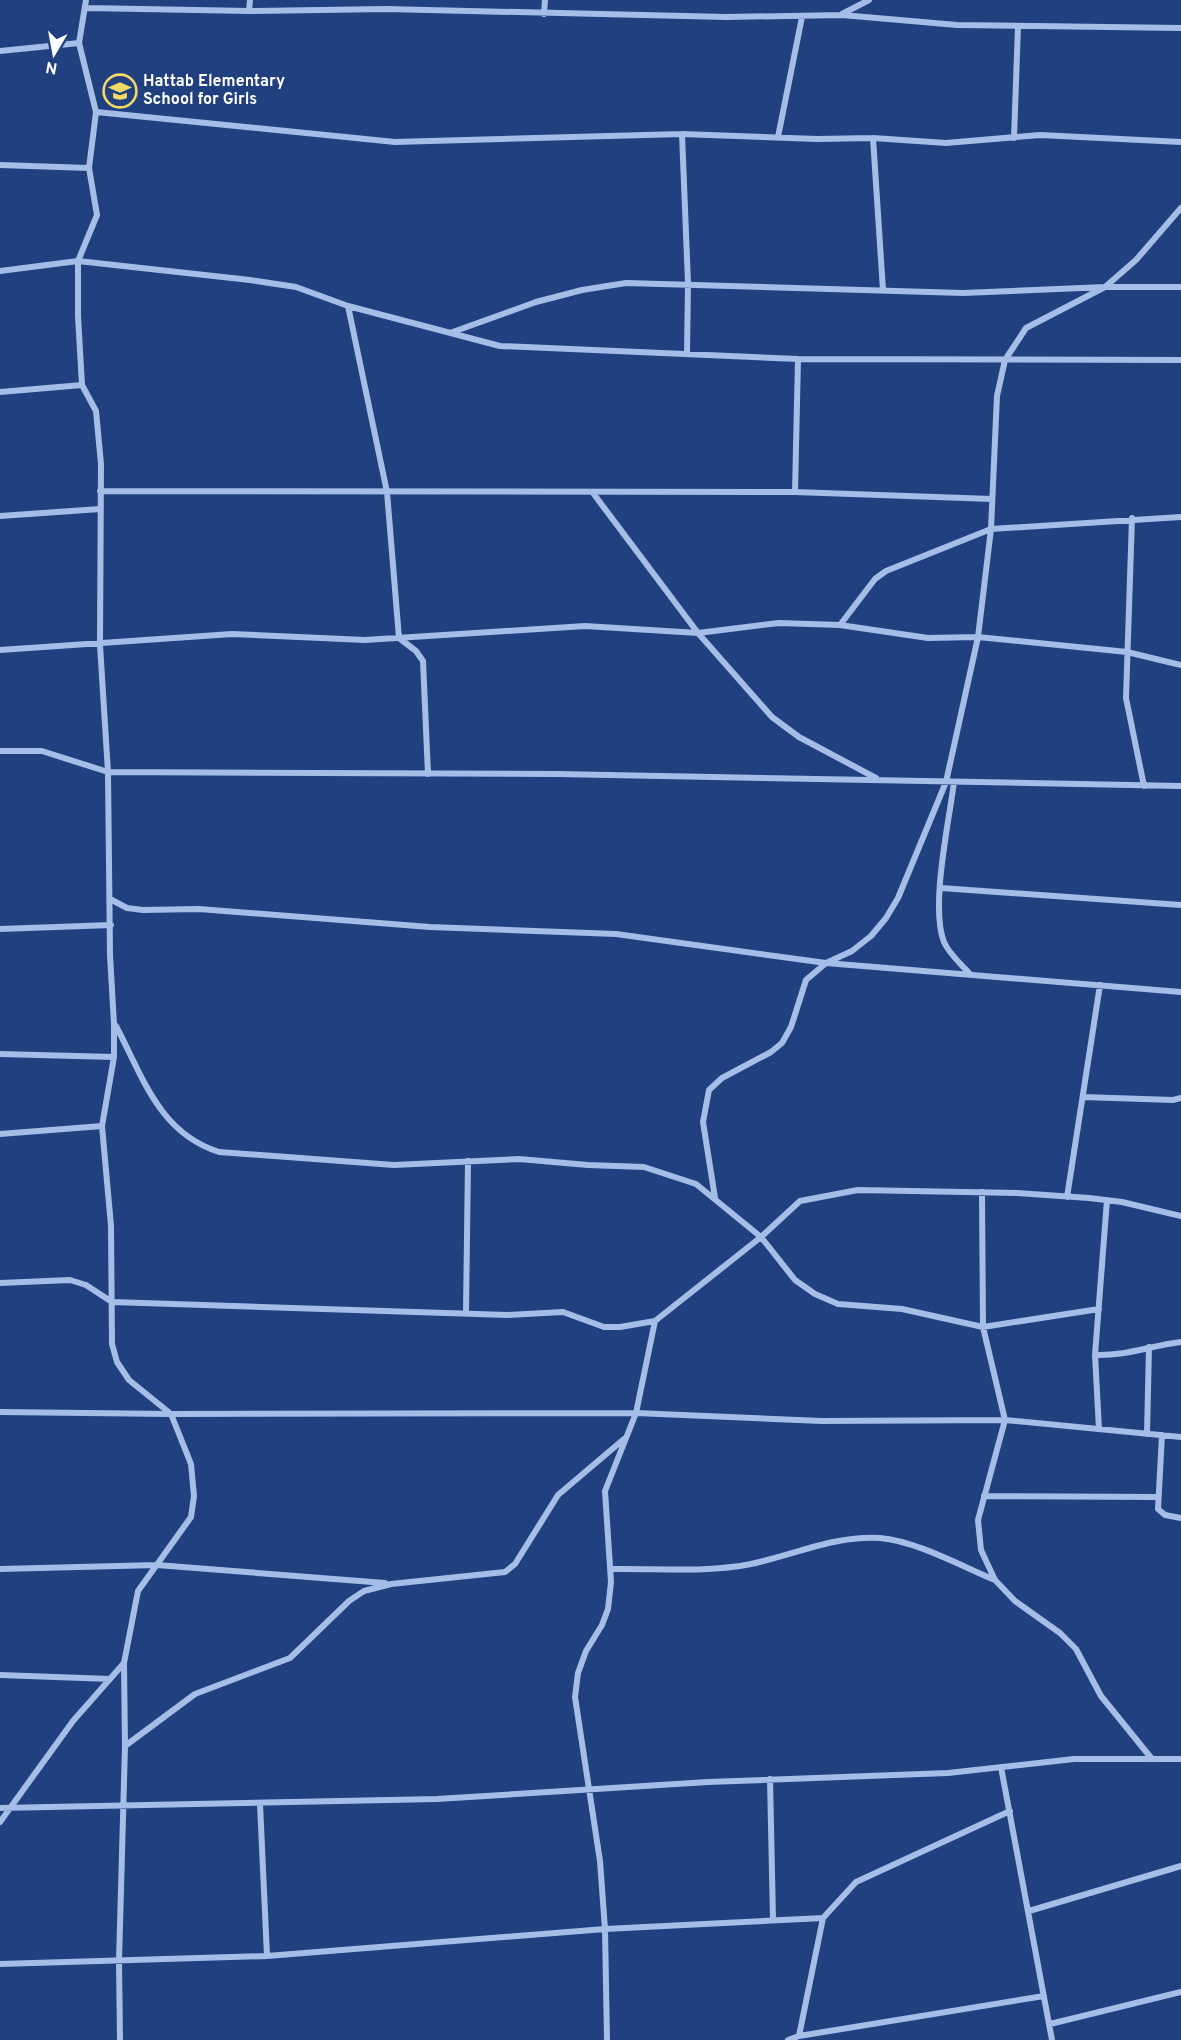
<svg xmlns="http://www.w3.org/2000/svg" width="1181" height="2040" viewBox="0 0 1181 2040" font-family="Overpass,sans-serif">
  <rect width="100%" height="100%" fill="#20407f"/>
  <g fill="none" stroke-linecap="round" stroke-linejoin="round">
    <path stroke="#a5bde7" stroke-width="6" d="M86,0L79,43L96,112L89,168L97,215L78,261V316L82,385L96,411L101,464L100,645L108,772L110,955L114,1024V1057L102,1126L111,1226L112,1344L117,1362L129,1380L171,1414L191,1464L194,1496L191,1517L138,1591L124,1663L125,1746L119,1961L120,2040
      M87,8L249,11L386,9L726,17L842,15L957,25L1181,28
      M249,11L250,0
      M544,14L545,0
      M842,14L869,0
      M0,51L79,43
      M96,112L395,142L682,134L817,139L873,138L946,143L1040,135L1181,142
      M682,134L688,283L687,354
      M778,137L802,17
      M873,138L883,290
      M1014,138L1018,26
      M0,165L89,168
      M0,271L78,261L250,280L296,287L348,306L500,346L798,359L1181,360
      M348,306L387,492L399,638L416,651L423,661L428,774
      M450,333L536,302L582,290L626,283L963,293L1105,287H1181
      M0,392L82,385
      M100,491L795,492L992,499
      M795,492L798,359
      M593,493L698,633L772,717L799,737L876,778
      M0,516L100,509
      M1132,518L1126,698L1144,786
      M840,625L875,579L886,571L991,529L1181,517
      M0,650L232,634L365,640L585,626L698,633L779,623L840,625L928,638L978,637L1127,652L1181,665
      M0,751H42L108,772L557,774L1181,786
      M954,782C949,822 930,907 944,942C949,954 962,965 970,974
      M941,888L1181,905
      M110,899L127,908L143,910L199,909L430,927L616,934L826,963L1181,992
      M0,929L111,925
      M116,1026C143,1077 159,1133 219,1152L394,1165L519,1159L588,1165L644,1167L696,1184L761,1237L795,1280L815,1294L838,1304L902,1309L983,1327L1099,1309
      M0,1054L114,1057
      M1083,1097L1173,1100L1181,1098
      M0,1134L102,1126
      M982,1192L983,1327L1005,1420L978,1520L981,1550L995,1580L1015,1601L1060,1633L1076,1649L1101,1696L1152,1759
      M1067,1197L1100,985
      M715,1198L703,1122L709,1090L722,1078L771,1052L782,1043L791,1027L806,980L826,963L852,951L871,936L886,918L898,898L946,782L978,637L991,529L997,396L1005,360L1026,328L1105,287L1136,260L1181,208
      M0,1283L70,1280L86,1285L112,1302L507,1315L563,1312L604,1327H620L655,1321L761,1237L800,1201L858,1190L1017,1193L1089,1198L1122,1202L1181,1216
      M466,1313L468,1161
      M1095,1355C1127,1356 1149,1346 1181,1342
      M0,1412L171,1414L636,1413L822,1421L1005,1420L1181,1437
      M1099,1429L1095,1355L1107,1200
      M1147,1434L1149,1347
      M1162,1435L1158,1509L1165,1515L1181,1518
      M984,1496L1157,1497
      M0,1569L157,1565L385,1583
      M610,1569C656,1568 706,1573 751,1564C794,1555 836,1535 880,1538C916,1541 961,1566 995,1580
      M0,1675L110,1679
      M125,1746L195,1694L290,1658L349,1601L364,1591L391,1584L505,1572L515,1564L558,1495L624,1439
      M1001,1767L1052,2040
      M770,1779L773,1919
      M260,1804L267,1956
      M0,1808L437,1799L708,1782L948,1773L1074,1759H1181
      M0,1822L73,1721L124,1663
      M1029,1911L1181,1866
      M0,1964L267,1956L605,1929L823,1918
      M1050,2024L1181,1992
      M799,2036L823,1918L856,1882L1010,1811
      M607,2040L605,1929L600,1861L575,1697L578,1673L586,1651L602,1625L608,1609L611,1582L605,1491L636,1413L655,1321
      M788,2040L799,2036L1044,1996"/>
  </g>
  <defs>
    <symbol id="school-ring" viewBox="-11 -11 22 22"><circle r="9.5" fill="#20407f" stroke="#f4d966" stroke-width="1.5"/><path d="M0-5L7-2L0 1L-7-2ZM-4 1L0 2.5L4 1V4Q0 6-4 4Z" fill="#f4d966"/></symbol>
  </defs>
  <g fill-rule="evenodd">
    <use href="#school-ring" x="101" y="72" width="38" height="38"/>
  </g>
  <g text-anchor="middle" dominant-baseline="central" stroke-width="6" stroke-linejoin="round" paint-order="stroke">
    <g font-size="16" font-weight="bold" fill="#fff" stroke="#20407f" text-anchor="start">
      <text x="143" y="82">Hattab Elementary<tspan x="143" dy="18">School for Girls</tspan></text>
    </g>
  </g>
  <g transform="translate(54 54) rotate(190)" stroke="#20407f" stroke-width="4.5" paint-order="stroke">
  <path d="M0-4.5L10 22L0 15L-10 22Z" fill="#ffffff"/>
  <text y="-9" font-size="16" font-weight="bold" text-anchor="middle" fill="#ffffff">N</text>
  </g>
</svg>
